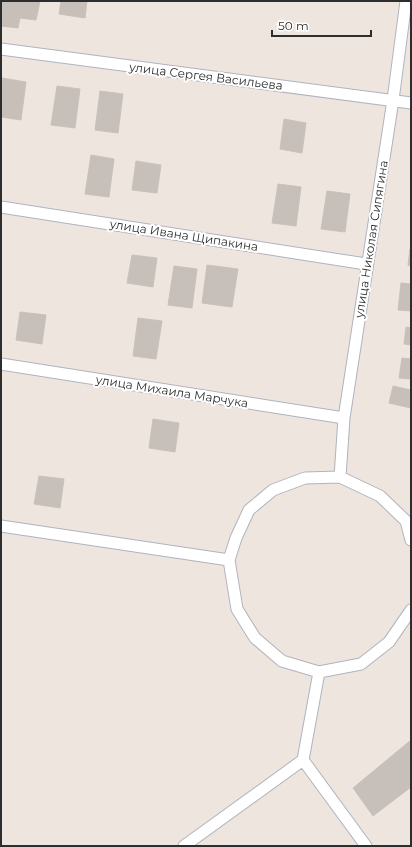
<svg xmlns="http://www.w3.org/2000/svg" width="412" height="847" viewBox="0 0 412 847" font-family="Montserrat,sans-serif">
  <rect width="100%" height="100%" fill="#eee5df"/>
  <path fill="#c7c0ba" stroke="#cac1b8" d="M1,1L9,2V1H40L36,20L20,18L18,28L1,26Z
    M61,1H87L85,18L59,14Z
    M2,78L26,82L21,120L1,117V88Z
    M57,86L80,89L75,128L51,125Z
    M100,91L123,94L118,133L95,130Z
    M284,119L306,123L302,153L280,149Z
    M91,155L114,159L109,197L85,194Z
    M136,161L161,165L157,193L132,190Z
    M278,184L301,187L296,226L272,223Z
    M327,191L350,194L345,232L321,229Z
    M410,249L411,250V266L408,265Z
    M132,255L157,258L153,287L127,283Z
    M207,265L238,269L232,307L202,303Z
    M174,266L197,269L192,308L168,305Z
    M401,283L411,284V311L398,310Z
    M20,312L46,315L42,344L16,340Z
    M138,318L162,321L156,359L133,356Z
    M406,327L411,328V345L404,344Z
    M402,358L411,359V379L399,378Z
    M393,386L411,390V408L389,403Z
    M153,419L179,423L175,452L149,448Z
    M39,476L64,479L60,508L34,504Z
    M411,740V787L373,816L353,788Z"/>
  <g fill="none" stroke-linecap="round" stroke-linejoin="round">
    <defs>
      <path id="minor" d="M1,49L411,103
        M1,207L366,264
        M1,364L344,418
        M340,477L344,418L393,100L406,1
        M1,526L229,560
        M411,540L406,521L380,496L340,477L305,478L273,490L249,510L236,538L229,560L237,609L255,638L282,661L319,672L361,664L389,642L411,610
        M303,760L366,846
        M184,846L303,760L319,672"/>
    </defs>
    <use href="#minor" stroke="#afb4bd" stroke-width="13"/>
    <use href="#minor" stroke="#fff" stroke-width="11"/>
  </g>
  <g text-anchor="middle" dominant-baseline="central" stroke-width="4" stroke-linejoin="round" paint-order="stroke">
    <g font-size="12" fill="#2d2d2d" stroke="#fff">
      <text transform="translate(206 76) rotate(7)">улица Сергея Васильева</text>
      <text transform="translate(184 235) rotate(9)">улица Ивана Щипакина</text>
      <text transform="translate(371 239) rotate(-81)">улица Николая Сипягина</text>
      <text transform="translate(172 391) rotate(9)">улица Михаила Марчука</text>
    </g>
  </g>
  <rect width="412" height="847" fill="none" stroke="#2d2d2d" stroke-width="4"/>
  <path d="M272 30v6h99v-6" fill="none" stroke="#2d2d2d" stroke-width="2"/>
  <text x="278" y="30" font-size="12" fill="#2d2d2d" stroke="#ffffff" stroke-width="3" paint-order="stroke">50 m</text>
</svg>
